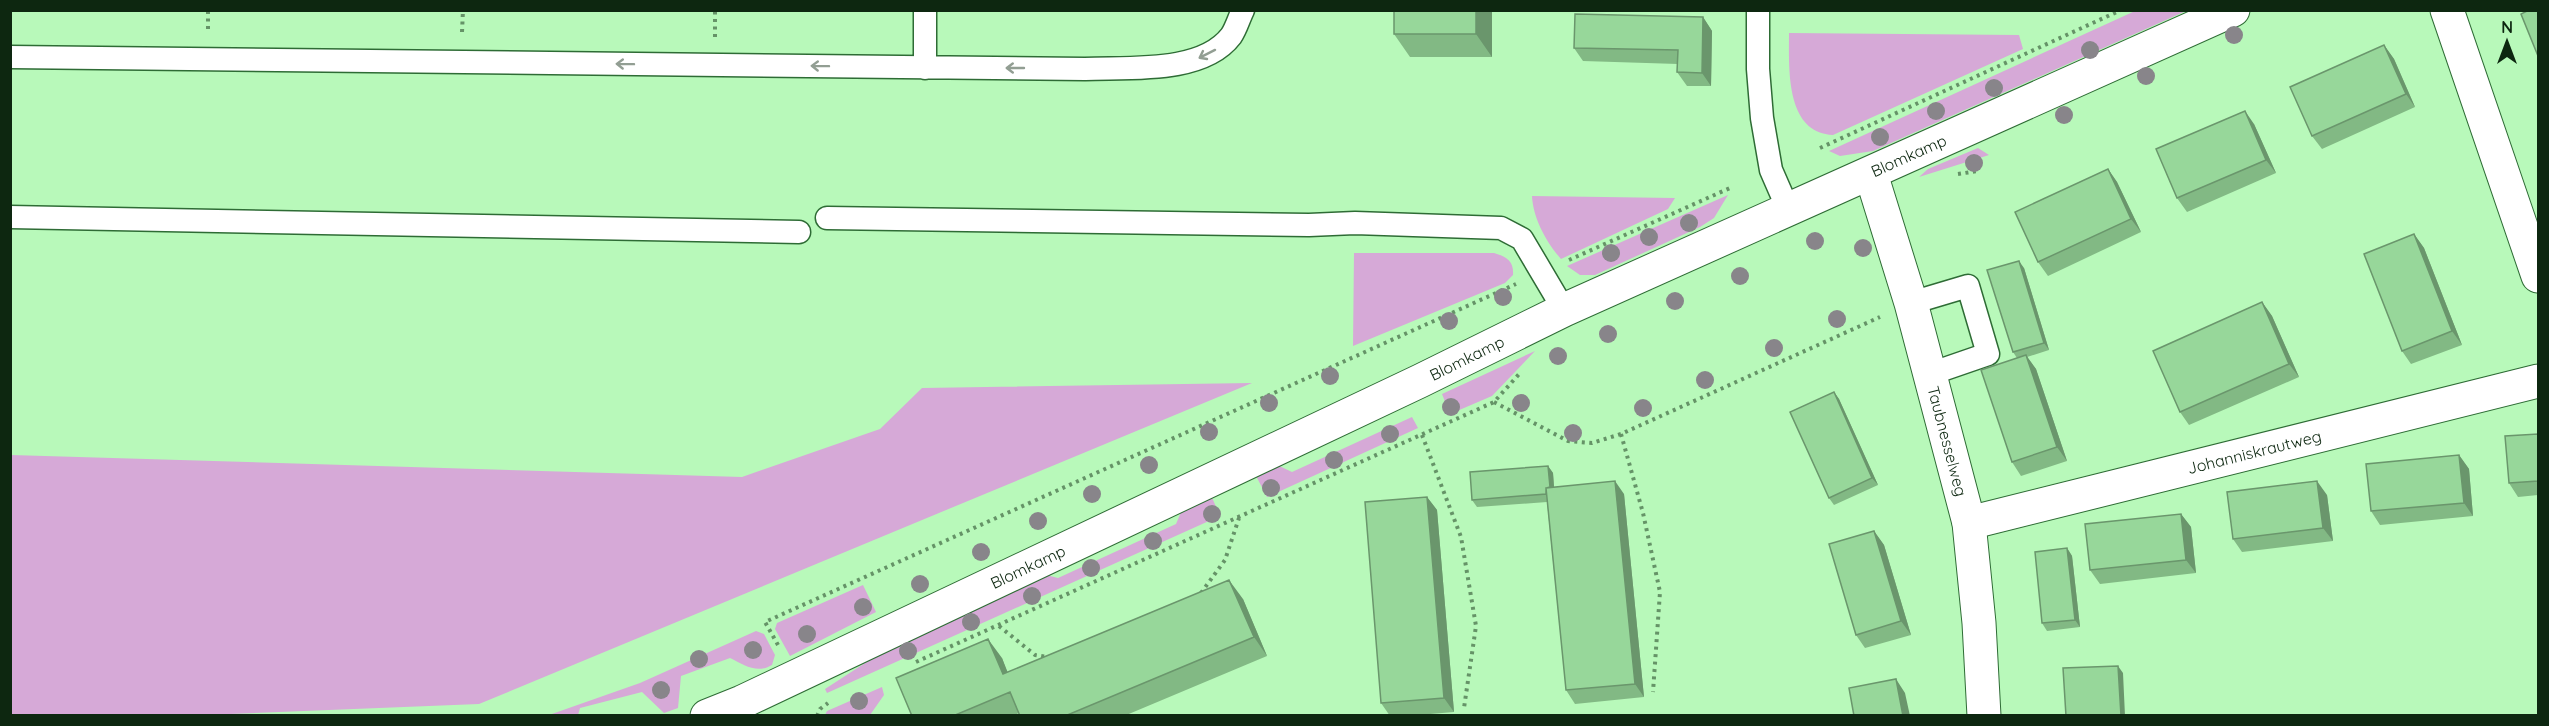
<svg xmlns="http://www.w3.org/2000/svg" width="2549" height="726" viewBox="0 0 2549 726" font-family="Quicksand,sans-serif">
  <rect width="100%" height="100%" fill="#b8f9ba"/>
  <path fill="#d6a9d7" d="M2135,11H2186L1873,151L1840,156L1829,151Z
    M1789,33L2019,35L2023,49L1833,135C1785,133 1789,68 1789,33Z
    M1978,148L1989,155L1919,177L1928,169Z
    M1728,195L1714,218L1700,227L1595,275H1580L1567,266Z
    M1532,196L1675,198L1668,209L1561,259C1546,242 1533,218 1532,196Z
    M1354,253H1494C1507,257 1514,261 1513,275L1505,283L1353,346Z
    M1535,351L1492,396L1450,414L1442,394Z
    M1252,383L479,704L206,715H11V455L742,477L880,429L922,388Z
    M1412,417L1418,428L1267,497L1254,472L1273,463L1292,472Z
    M1210,493L1220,516L827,693L825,689L879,654L1042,574L1058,578L1176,524L1184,505Z
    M863,585L876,612L790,656L775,629L777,623Z
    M756,631L764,634L775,655L772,665C757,674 744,665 730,658L681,676L678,708L664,713L642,692L580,708L578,715H549L640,683Z
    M882,687L884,695L870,715H825L827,711Z"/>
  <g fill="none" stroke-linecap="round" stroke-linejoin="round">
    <defs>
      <path id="lane" d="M1758,10V69L1762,118L1771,170L1788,209
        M10,57L1085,69C1129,67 1202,74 1231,36C1236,29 1239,18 1243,10
        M925,68V10
        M10,217L799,232
        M827,218L1309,225L1355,223L1501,228L1522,239L1564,310
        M1911,303L1968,286L1988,354L1930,374"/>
      <g id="street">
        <path d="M2447,10L2538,276"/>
        <path id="s1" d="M1871,174L1911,303L1969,523L1979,623L1984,716"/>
        <path id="s2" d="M1969,523L2538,381"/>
        <path id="s3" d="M707,716L742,702L1420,381L1564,310L2233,10"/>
      </g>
    </defs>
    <use href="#lane" stroke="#2e6c35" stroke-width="25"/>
    <use href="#street" stroke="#2e6c35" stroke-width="35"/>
    <path stroke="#659367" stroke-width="4" stroke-dasharray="3 4.5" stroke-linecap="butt" d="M208,29V10
      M462,32L463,10
      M715,37V10
      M1820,148L2121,10
      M1958,174L1978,171
      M1569,260L1730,188
      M1494,402L1568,441L1592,443L1621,434L1880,317
      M1621,434L1643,513L1660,592L1653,692
      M1422,435L1461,537L1476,626L1464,708
      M1201,593L1225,560L1239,518
      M999,626L1035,655L1047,657
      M778,645L765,622L1516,284
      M916,662L1494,402L1521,372
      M817,716L820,709L828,703"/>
    <use href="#lane" stroke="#fff" stroke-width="22"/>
    <use href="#street" stroke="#fff" stroke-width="33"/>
  </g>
  <g fill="#88858a">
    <circle cx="2234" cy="35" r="9"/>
    <circle cx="2090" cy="50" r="9"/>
    <circle cx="2146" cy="76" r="9"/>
    <circle cx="1994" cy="88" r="9"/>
    <circle cx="1936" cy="111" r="9"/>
    <circle cx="2064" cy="115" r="9"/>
    <circle cx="1880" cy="137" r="9"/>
    <circle cx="1974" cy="163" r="9"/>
    <circle cx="1689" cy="223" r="9"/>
    <circle cx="1649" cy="237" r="9"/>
    <circle cx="1815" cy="241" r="9"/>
    <circle cx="1863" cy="248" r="9"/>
    <circle cx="1611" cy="253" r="9"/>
    <circle cx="1740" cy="276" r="9"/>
    <circle cx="1503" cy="297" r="9"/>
    <circle cx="1675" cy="301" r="9"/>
    <circle cx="1837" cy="319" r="9"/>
    <circle cx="1449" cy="321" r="9"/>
    <circle cx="1608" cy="334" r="9"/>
    <circle cx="1774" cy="348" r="9"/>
    <circle cx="1558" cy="356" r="9"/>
    <circle cx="1330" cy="376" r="9"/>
    <circle cx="1705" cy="380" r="9"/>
    <circle cx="1269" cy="403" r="9"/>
    <circle cx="1521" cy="403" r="9"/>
    <circle cx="1451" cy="407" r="9"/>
    <circle cx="1643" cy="408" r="9"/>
    <circle cx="1209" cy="432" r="9"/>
    <circle cx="1573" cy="433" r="9"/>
    <circle cx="1390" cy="434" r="9"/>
    <circle cx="1334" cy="460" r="9"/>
    <circle cx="1149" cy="465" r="9"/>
    <circle cx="1271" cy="488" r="9"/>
    <circle cx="1092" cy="494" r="9"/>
    <circle cx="1212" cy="514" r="9"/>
    <circle cx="1038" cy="521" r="9"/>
    <circle cx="1153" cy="541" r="9"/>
    <circle cx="981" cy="552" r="9"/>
    <circle cx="1091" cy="568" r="9"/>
    <circle cx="920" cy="584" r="9"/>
    <circle cx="1032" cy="596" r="9"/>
    <circle cx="863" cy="607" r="9"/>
    <circle cx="971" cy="622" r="9"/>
    <circle cx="807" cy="634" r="9"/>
    <circle cx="753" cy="650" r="9"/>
    <circle cx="908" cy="651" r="9"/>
    <circle cx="699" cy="659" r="9"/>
    <circle cx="661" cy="690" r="9"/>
    <circle cx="859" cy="701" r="9"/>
  </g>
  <path fill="#82b984" d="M1394,10H1492V57H1410L1394,34Z
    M1703,17L1712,31L1711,86H1687L1677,72L1678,64L1583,61L1574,48Z
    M2384,45L2394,59L2415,107L2322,149L2312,136Z
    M2254,124L2276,173L2187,212L2177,198Z
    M2108,169L2117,182L2141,232L2048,276L2038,262Z
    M2414,234L2424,248L2462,345L2411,364L2402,351Z
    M2024,268L2049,350L2027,357L2036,369L2067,461L2021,476L2012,462L2017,358L2013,352Z
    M2262,302L2272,316L2299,377L2189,425L2180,412Z
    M1834,392L1839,399L1878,485L1834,505L1829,498Z
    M2538,434V495L2518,497L2509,483Z
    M2459,455L2469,469L2473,516L2380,525L2371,511Z
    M1548,466L1553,473L1554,487L1624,494L1644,697L1575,704L1566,690L1547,502L1477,507L1472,500Z
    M2327,495L2333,541L2242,552L2233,539Z
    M1427,497L1437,510L1454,712L1407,716H1390L1381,703Z
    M2181,514L2191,527L2196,573L2100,584L2090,570Z
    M1874,531L1884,545L1911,635L1865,648L1856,635Z
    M2067,548L2072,556L2080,627L2047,631L2042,623Z
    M1243,599L1267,656L1124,716H1020L1019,713L1012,716H912L1002,658L1007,672Z"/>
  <path fill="#6a966c" d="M1476,10H1492V57L1476,34Z
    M1703,17L1712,31L1711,86L1702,73Z
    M2384,45L2394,59L2415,107L2406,94Z
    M2245,111L2254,124L2276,173L2266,160Z
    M2108,169L2117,182L2141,232L2131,219Z
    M2414,234L2424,248L2462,345L2452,331Z
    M2019,261L2024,268L2049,350L2044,343Z
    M2262,302L2272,316L2299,377L2289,364Z
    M2026,355L2036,369L2067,461L2057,447Z
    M1834,392L1839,399L1878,485L1872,478Z
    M2459,455L2469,469L2473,516L2464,503Z
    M1548,466L1553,473L1555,501L1550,494Z
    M1615,481L1624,494L1644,697L1635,684Z
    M2317,481L2327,495L2333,541L2323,528Z
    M1427,497L1437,510L1454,712L1444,698Z
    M2181,514L2191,527L2196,573L2186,560Z
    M1874,531L1884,545L1911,635L1901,621Z
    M2067,548L2072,556L2080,627L2075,620Z
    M1229,580L1243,599L1267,656L1254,637Z
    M988,639L1002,658L1016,693L1003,674Z
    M2118,666L2123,673L2125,716H2121Z
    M1896,679L1905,693L1910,716H1903Z"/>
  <path fill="#97d79a" stroke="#6a966c" stroke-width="1.5" d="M1394,10H1476V34H1394Z
    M2529,10H2538V56L2521,14Z
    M1575,14L1703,17L1702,73L1677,72L1678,50L1574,48Z
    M2384,45L2406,94L2312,136L2290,87Z
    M2245,111L2266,160L2177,198L2156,149Z
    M2108,169L2131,219L2038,262L2015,212Z
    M2414,234L2452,331L2402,351L2364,254Z
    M2019,261L2044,343L2013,352L1987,270Z
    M2262,302L2289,364L2180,412L2153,351Z
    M2026,355L2057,447L2012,462L1981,370Z
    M1834,392L1872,478L1829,498L1790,412Z
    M2538,434V481L2509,483L2505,436Z
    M2459,455L2464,503L2371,511L2366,464Z
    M1548,466L1550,487L1546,488V494L1472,500L1470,472Z
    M1615,481L1635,684L1566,690L1546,488Z
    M2317,481L2323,528L2233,539L2227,492Z
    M1427,497L1444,698L1381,703L1365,502Z
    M2181,514L2186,560L2090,570L2085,524Z
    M1874,531L1901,621L1856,635L1829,544Z
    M2067,548L2075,620L2042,623L2035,552Z
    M1229,580L1254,637L1065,716H1020L1010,692L953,716H912L896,678L988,639L1003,674Z
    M2118,666L2121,716H2066L2063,668Z
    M1896,679L1903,716H1854L1849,688Z"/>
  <defs><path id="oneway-shaft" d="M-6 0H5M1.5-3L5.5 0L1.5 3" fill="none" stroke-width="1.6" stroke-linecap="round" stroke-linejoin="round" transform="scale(1.5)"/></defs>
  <g stroke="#929e93">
    <use href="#oneway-shaft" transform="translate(1207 54) rotate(153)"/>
    <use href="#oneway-shaft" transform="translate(625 64) rotate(-179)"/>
    <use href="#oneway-shaft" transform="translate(820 66) rotate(-179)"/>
    <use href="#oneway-shaft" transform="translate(1015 68) rotate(-180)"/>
  </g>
  <g text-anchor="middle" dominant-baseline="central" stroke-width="6" stroke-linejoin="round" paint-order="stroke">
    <g font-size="16" fill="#0d2710" stroke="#b8f9ba">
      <text stroke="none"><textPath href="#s3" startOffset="1326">Blomkamp</textPath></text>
      <text stroke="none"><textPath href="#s3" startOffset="840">Blomkamp</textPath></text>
      <text stroke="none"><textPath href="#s1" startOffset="278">Taubnesselweg</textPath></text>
      <text stroke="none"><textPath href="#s2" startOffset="294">Johanniskrautweg</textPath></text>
      <text stroke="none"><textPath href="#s3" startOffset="354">Blomkamp</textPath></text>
    </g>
  </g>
  <rect width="2549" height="726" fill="none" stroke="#0d2710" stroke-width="24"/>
  <g transform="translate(2507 42)" stroke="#b8f9ba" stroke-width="4.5" paint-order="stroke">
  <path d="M0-4.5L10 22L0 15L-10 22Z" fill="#0d2710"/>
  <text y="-9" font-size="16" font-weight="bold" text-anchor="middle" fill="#0d2710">N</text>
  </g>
</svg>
